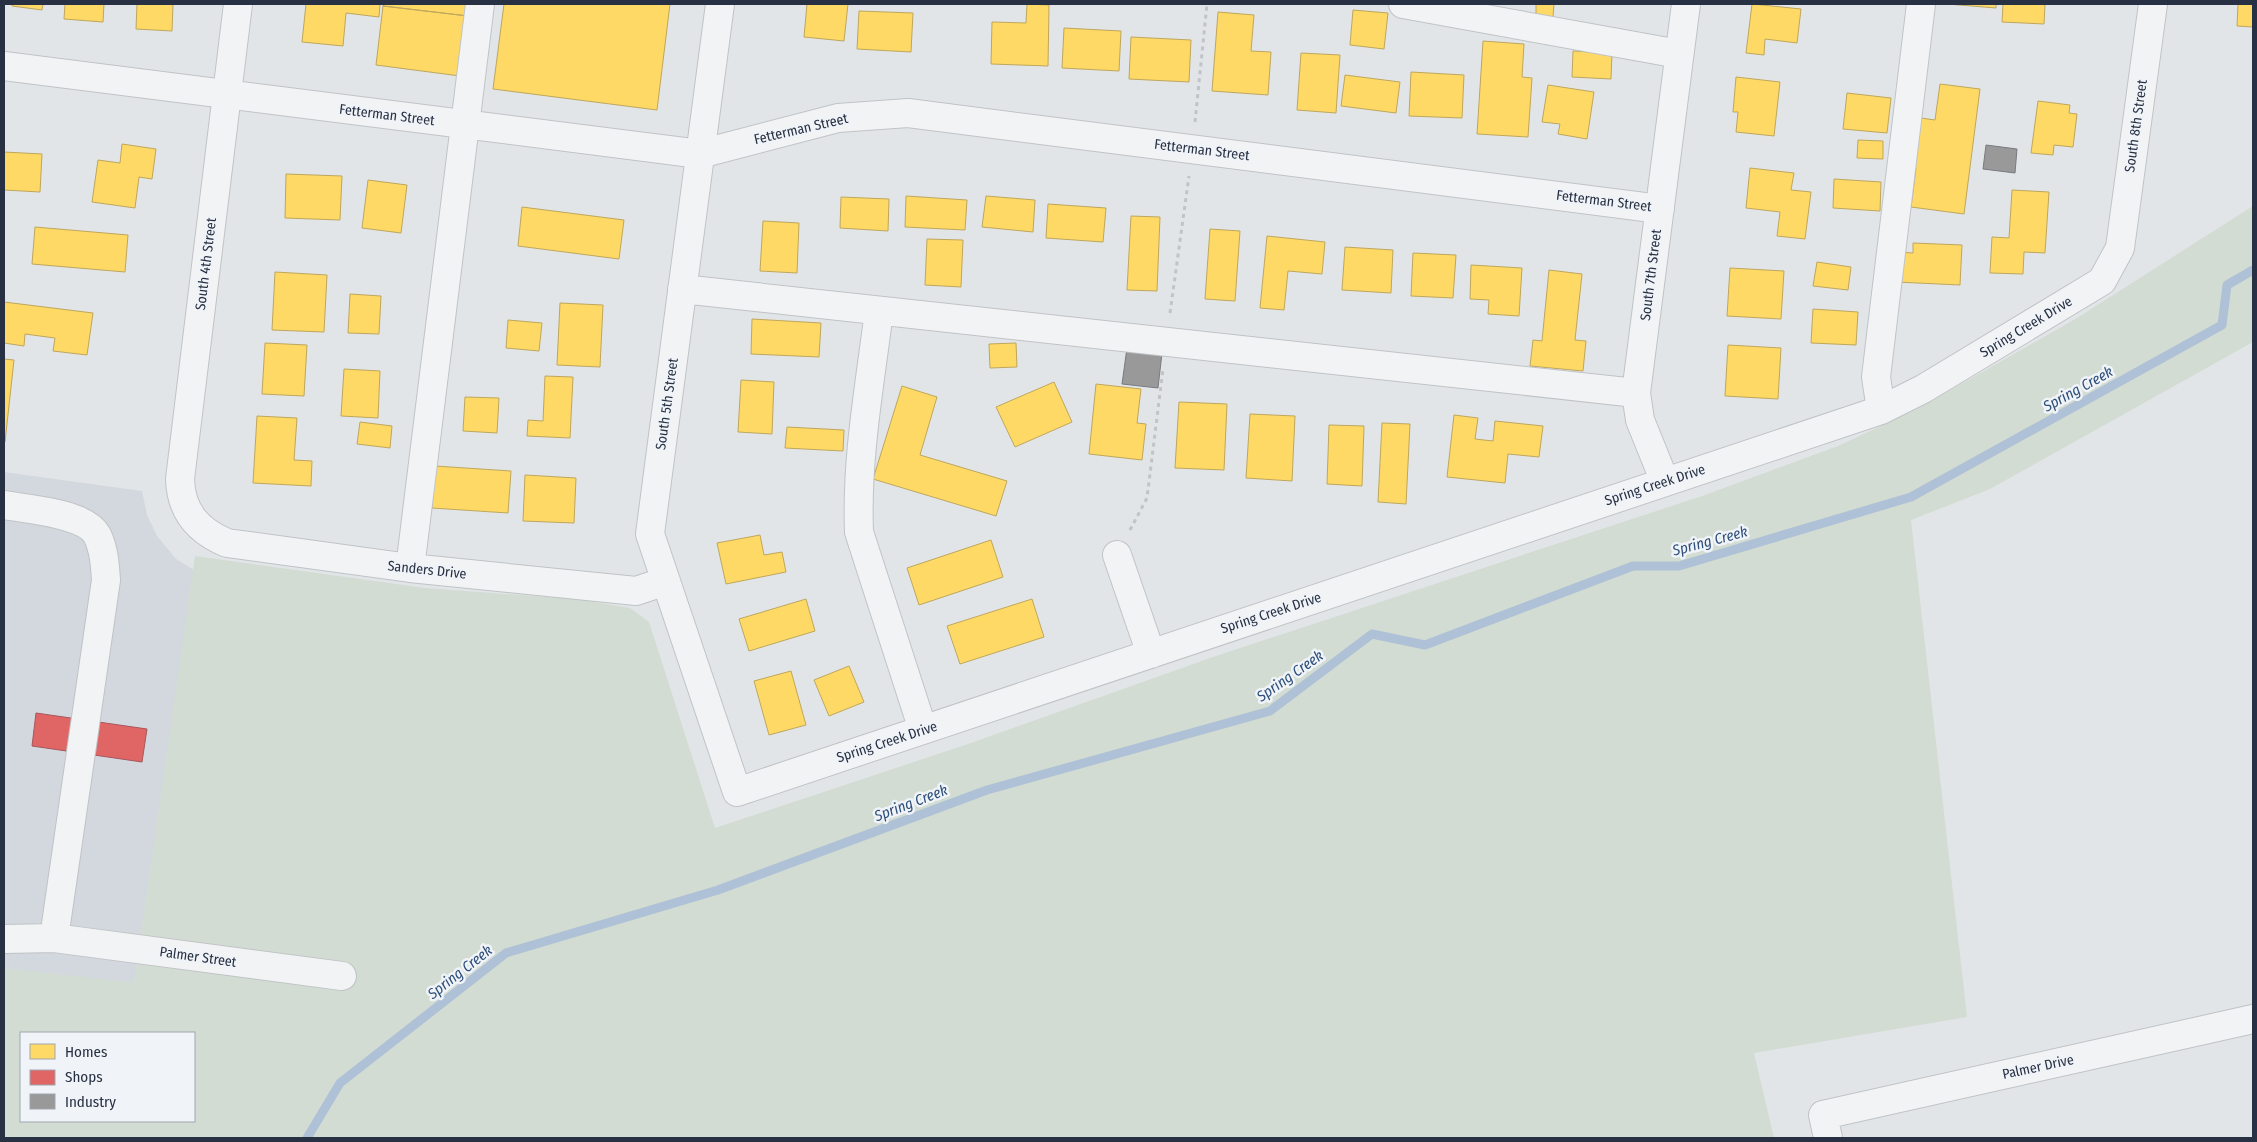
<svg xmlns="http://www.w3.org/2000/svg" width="2257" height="1142" viewBox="0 0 2257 1142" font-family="'Fira Sans Condensed',sans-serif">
  <rect width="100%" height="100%" fill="#e2e5e8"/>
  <path fill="#d3d8df" d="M4,472L142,491L147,515L157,536L176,559L194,570L134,984L4,968Z"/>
  <path fill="#d2dcd2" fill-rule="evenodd" d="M2253,206V342L1990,489L1911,520L1967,1017L1754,1053L1774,1138H4V968L134,983L195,556L425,588L576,599L630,608L649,622L715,828L971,743L1213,657L1705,495L1838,446L1919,408L2077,318ZM21,1033H194V1121H21Z"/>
  <path fill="#ffd966" stroke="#bea75c" d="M12,4H43L42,10L12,6Z
    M65,4H104L103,22L64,19Z
    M137,4H173L172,31L136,29Z
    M306,4H380L379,17L346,13L343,46L302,42Z
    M384,4H469L468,16L383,6Z
    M504,4H670L657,110L493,89Z
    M807,4H848L844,41L804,37Z
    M1027,4L1049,5L1048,66L991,64L992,22L1026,23Z
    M1536,4H1554L1553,17L1536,16Z
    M1752,4L1801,9L1797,43L1765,39L1764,55L1746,53Z
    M1947,4H1996V8Z
    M2003,4H2045L2044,24L2002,22Z
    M2238,4H2253V27L2237,26Z
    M383,6L468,16L460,76L376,65Z
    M1353,10L1388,13L1384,49L1350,45Z
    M859,11L913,13L911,52L857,49Z
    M1218,12L1254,15L1251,51L1271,52L1268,95L1212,91Z
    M1064,28L1121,31L1119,71L1062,68Z
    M1131,37L1191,40L1189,82L1129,79Z
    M1483,41L1524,44L1522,77L1532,78L1528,137L1477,134Z
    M1573,51L1612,53L1611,79L1572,77Z
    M1301,53L1340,55L1336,113L1297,110Z
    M1411,72L1464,75L1462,118L1409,116Z
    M1345,75L1400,82L1396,113L1341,106Z
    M1736,77L1780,82L1774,136L1736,132L1738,112H1733Z
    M1940,84L1980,89L1964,214L1911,207L1916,168L1907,167L1914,117L1935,120Z
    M1548,85L1594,92L1587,139L1558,134L1560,124L1542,122Z
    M1847,93L1891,98L1887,133L1843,129Z
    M2038,101L2070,105L2069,113L2077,114L2073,147L2054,145L2053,155L2031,153Z
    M1858,140L1883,141V159L1857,158Z
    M122,144L156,149L152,179L139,177L135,208L92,202L98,160L120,163Z
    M4,152L42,154L40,192L4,190Z
    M1750,168L1794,173L1791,190L1811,192L1805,239L1777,236L1780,212L1746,208Z
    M286,174L342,176L340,220L285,218Z
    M1834,179L1881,182L1880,211L1833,208Z
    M368,180L407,185L401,233L362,228Z
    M2012,190L2049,192L2045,253L2024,252L2023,274L1990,273L1992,237L2009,238Z
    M906,196L967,200L965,230L905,227Z
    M986,196L1035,200L1033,232L982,227Z
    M841,197L889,199L888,231L840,228Z
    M1048,204L1106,208L1103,242L1046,238Z
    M522,207L624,220L619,259L518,246Z
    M1131,216L1160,217L1157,291L1127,290Z
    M763,221L799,223L797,273L760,271Z
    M35,227L128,235L125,272L32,264Z
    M1210,229L1240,231L1235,301L1205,299Z
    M1267,236L1325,242L1322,274L1288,271L1284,310L1260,308Z
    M927,239L963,240L961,287L925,285Z
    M1913,243L1962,245L1960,285L1896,282L1898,252L1913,253Z
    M1345,247L1393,250L1391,293L1342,290Z
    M1413,253L1456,255L1453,298L1411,296Z
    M1817,262L1851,267L1848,290L1813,286Z
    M1471,265L1522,268L1519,316L1488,314L1489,300L1470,299Z
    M1730,268L1784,271L1781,319L1727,316Z
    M1549,270L1582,274L1575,340L1586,341L1583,371L1530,366L1533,340L1542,341Z
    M275,272L327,275L324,332L272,330Z
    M350,294L381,296L379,334L348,333Z
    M4,302L93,313L87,355L53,351L55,338L25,334L24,346L4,343Z
    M560,303L603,305L600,367L557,365Z
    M1813,309L1858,312L1856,345L1811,343Z
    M752,319L821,323L819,357L751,354Z
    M508,320L542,323L539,351L506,348Z
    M265,343L307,345L304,396L262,394Z
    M1016,343L1017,367L990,368L989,344Z
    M1728,345L1781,348L1778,399L1725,396Z
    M4,359L14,360L5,442H4Z
    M344,369L380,371L378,418L341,416Z
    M545,376L573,377L570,438L527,436L528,420L543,421Z
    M741,380L774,382L772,434L738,432Z
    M1054,382L1072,422L1015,447L996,407Z
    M1096,384L1141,389L1137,423L1146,424L1142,460L1089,454Z
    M902,386L937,397L920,455L1007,481L996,516L873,479Z
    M465,397L499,398L497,433L463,431Z
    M1179,402L1227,404L1224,470L1175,468Z
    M1250,414L1295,416L1292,481L1246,478Z
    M1454,415L1478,418L1475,439L1493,441L1495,421L1543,426L1539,457L1508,454L1505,483L1447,477Z
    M257,416L297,418L294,460L312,461L311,486L253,483Z
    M360,422L392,426L390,448L357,444Z
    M1382,423L1410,424L1406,504L1378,502Z
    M1329,425L1364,426L1362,486L1327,484Z
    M787,427L844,430L843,451L785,448Z
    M435,466L511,471L508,513L432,508Z
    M525,475L576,478L574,523L523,521Z
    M760,535L764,555L782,552L786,572L726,584L717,543Z
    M991,540L1003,577L919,605L907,568Z
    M806,599L815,631L749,651L739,619Z
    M1032,599L1044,637L960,664L947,626Z
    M849,666L864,702L829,716L814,680Z
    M791,671L806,725L769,735L754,681Z"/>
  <path fill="#e06666" stroke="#a8565c" d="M36,713L147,729L142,762L32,746Z"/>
  <path fill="#999" stroke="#777a7f" d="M1986,145L2017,149L2015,173L1983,169Z
    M1127,348L1162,353L1158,388L1122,384Z"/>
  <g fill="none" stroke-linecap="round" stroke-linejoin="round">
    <path stroke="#aec1d6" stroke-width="9" d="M307,1138L340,1083L506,953L718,890L987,790L1270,711L1372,634L1425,645L1633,566H1679L1911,497L2222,325L2227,285L2253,270"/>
    <defs>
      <path id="minor" d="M238,4L180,479C181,512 198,531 227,543L410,568L636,591L666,581
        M720,4L650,534L737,792L1881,410L1923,389L2102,281L2120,248L2153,4
        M1403,4L1679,54
        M4,66L700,154L838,118L908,113L1660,209
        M682,289L1636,393
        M879,311C870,384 856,458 859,532L923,730
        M1881,410L1876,377L1921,4
        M1665,482L1640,420L1636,393L1686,4
        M4,505C27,509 85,513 97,535C104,549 105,565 106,580L54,938
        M1117,555L1151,654
        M410,568L480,4
        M4,939L54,938L342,976
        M1828,1138L1823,1115L2253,1019"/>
    </defs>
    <use href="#minor" stroke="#c0c3c6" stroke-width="30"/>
    <path stroke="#c1c3c8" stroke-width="3" stroke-dasharray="4 4" stroke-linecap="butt" d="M1195,122L1207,4
      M1170,313L1189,176
      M1130,530L1147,498L1163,369"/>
    <use href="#minor" stroke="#f2f3f4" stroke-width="28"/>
  </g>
  <g text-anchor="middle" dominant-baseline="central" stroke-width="5" stroke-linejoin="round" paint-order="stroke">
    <g font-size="14" fill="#273143" stroke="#f0f3f7">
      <text transform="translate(387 115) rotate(7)">Fetterman Street</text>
      <text transform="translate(2136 126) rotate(-82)">South 8th Street</text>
      <text transform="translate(801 129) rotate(-13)">Fetterman Street</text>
      <text transform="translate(1202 150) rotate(7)">Fetterman Street</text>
      <text transform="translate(1604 201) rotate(7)">Fetterman Street</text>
      <text transform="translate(206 264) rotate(-83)">South 4th Street</text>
      <text transform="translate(1651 275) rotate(-83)">South 7th Street</text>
      <text transform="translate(2026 327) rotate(-31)">Spring Creek Drive</text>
      <text transform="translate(667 404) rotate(-82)">South 5th Street</text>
      <text transform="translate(1655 485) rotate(-18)">Spring Creek Drive</text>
      <text transform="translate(427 570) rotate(6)">Sanders Drive</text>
      <text transform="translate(1271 613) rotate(-18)">Spring Creek Drive</text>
      <text transform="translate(887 742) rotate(-18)">Spring Creek Drive</text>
      <text transform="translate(198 957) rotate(8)">Palmer Street</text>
      <text transform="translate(2038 1067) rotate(-12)">Palmer Drive</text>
    </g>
    <g font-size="15" font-style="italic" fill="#2d4f7b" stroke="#f0f3f7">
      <text transform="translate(2078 389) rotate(-29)">Spring Creek</text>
      <text transform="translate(1710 541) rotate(-15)">Spring Creek</text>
      <text transform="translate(1290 676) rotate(-35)">Spring Creek</text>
      <text transform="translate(911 803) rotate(-21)">Spring Creek</text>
      <text transform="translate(460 972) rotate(-38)">Spring Creek</text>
    </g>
  </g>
  <rect width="2257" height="1142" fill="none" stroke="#273143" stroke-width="10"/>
  <rect x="20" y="1032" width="175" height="90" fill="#f0f3f7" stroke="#a0a5af"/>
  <rect x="30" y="1044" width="25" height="15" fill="#ffd966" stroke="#a0a5af"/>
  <text x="65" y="1057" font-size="15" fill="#273143">Homes</text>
  <rect x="30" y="1070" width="25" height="15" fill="#e06666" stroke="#a0a5af"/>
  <text x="65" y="1082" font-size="15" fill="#273143">Shops</text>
  <rect x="30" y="1094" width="25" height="15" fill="#999999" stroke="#a0a5af"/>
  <text x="65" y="1107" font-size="15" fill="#273143">Industry</text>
</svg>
